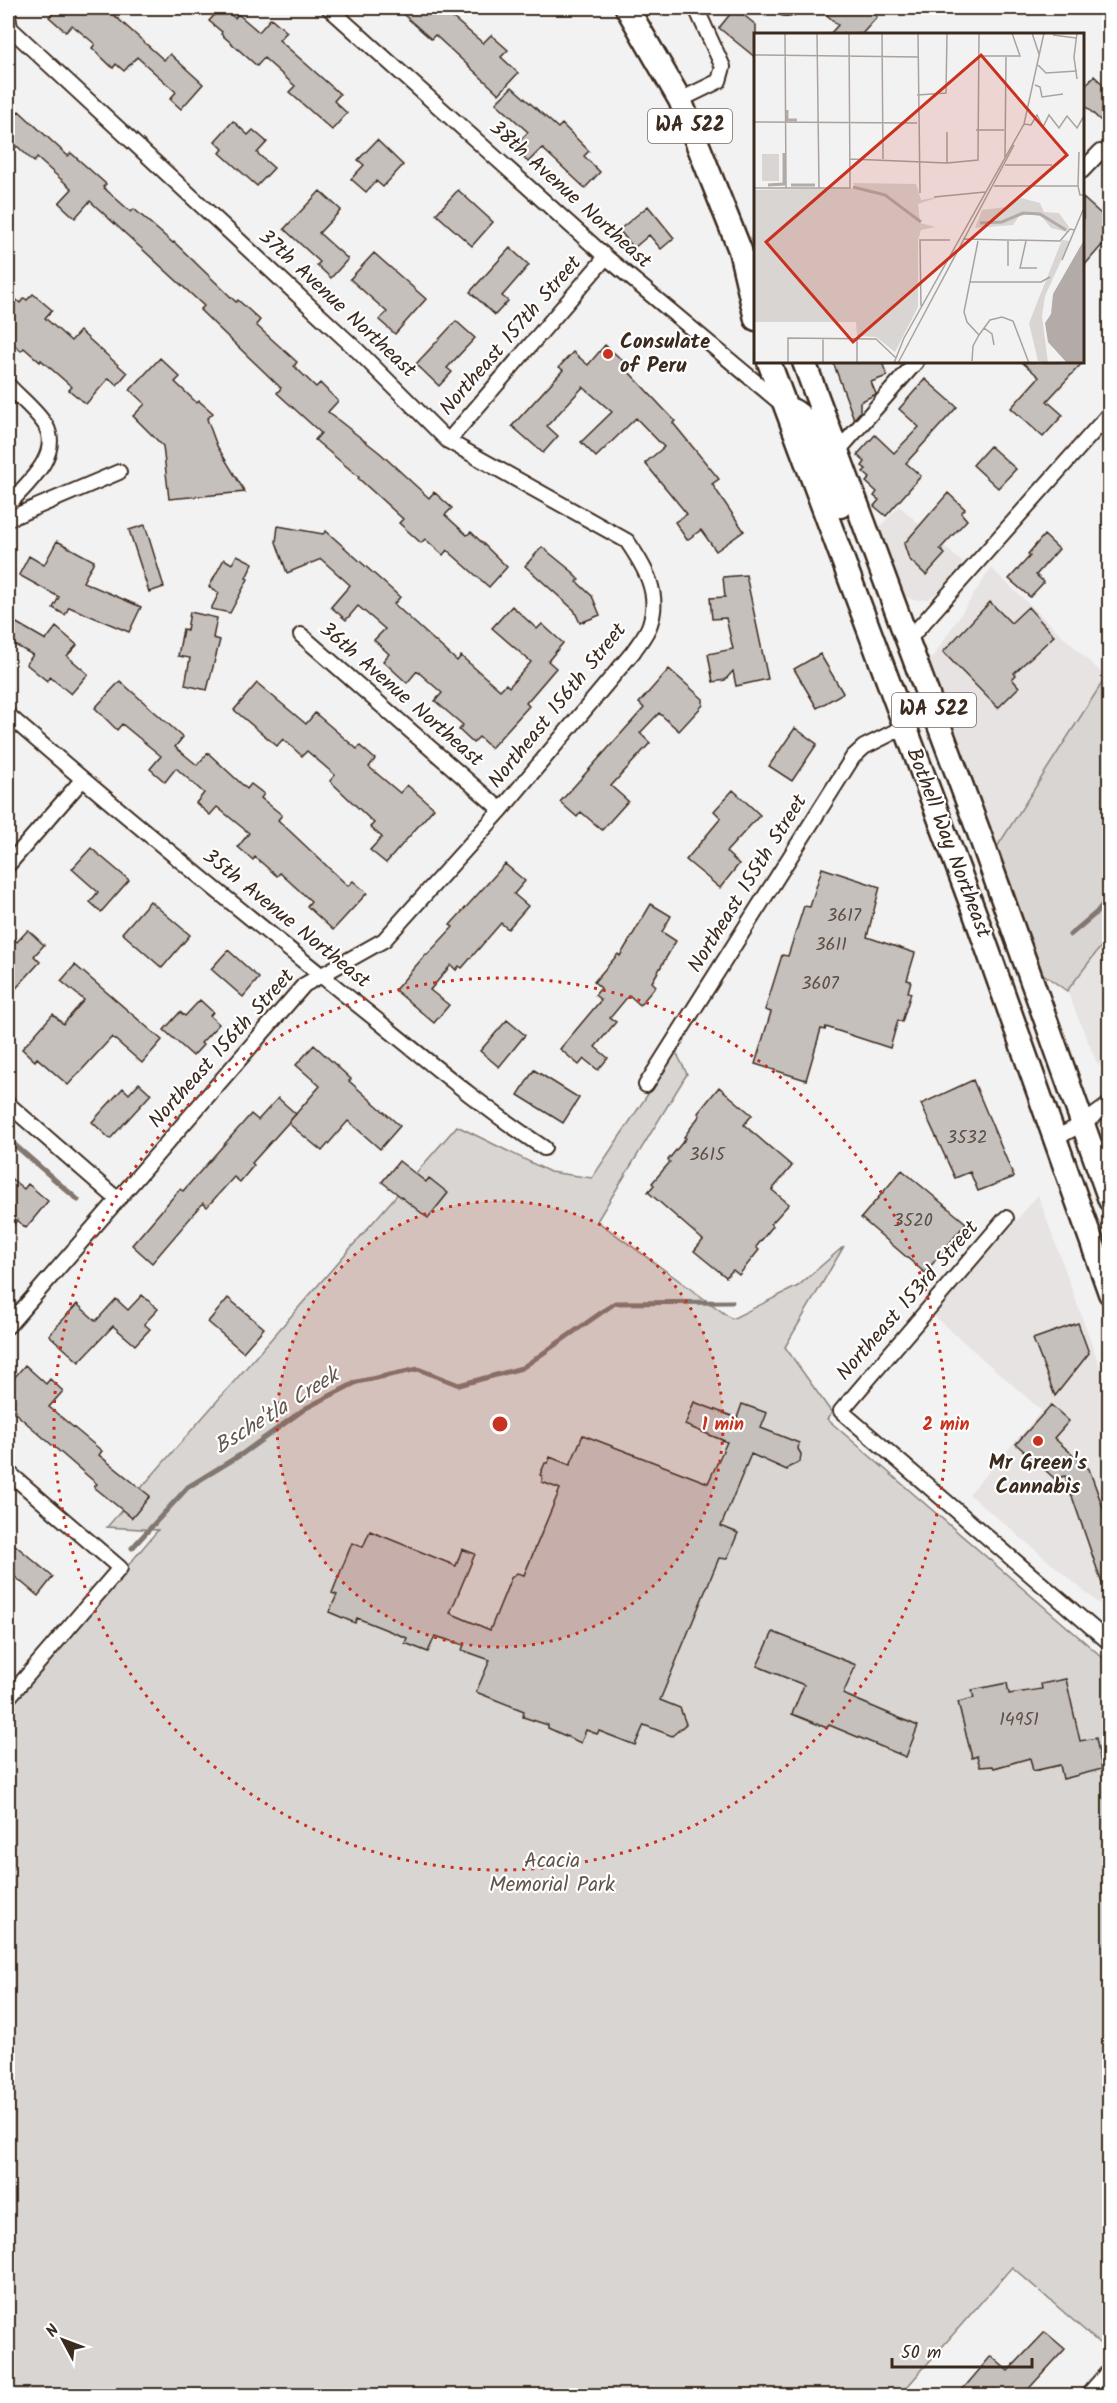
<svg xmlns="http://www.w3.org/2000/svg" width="1117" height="2403" viewBox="0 0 1117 2403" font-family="Kalam,sans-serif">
  <rect width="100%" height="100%" fill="#f3f2f2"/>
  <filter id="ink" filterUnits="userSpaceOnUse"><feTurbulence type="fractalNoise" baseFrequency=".0167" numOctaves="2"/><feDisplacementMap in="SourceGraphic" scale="12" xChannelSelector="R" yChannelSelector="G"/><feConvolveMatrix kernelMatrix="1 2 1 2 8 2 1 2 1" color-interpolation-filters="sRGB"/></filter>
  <g filter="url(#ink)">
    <path fill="#e6e3e2" d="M899,506L963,563L942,589L928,599L914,600L900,595L876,531Z
      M991,568L1106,677L997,847L930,661Z
      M1109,932V1075L1097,1063L1067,991Z
      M1038,1195L1109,1392V1612L969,1494L1042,1411L934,1316Z"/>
    <path fill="#d8d5d2" stroke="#8a8078" stroke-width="1.5" d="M1109,663V936L1067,991L1043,974L997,847L1106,677Z
      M676,1052L687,1074L597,1221L732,1319L798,1286L844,1246L785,1347L832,1413L827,1419L1109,1663V2345L1106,2349L1012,2267L900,2395L8,2396V1708L158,1530L107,1527L457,1126L550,1172L592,1178Z"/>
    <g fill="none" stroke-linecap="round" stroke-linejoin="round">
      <path stroke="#827770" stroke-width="5" d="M1070,935L1096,913L1110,895
        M8,1139L78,1200
        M132,1548L188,1487L242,1454L306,1408L357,1382L418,1369L459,1385L522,1368L615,1303L732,1302"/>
    </g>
    <path fill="#c6c0bd" stroke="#3b2a1e" stroke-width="1.5" d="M58,8H106L164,60L170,54L203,84L181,109L170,99L176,92L137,57L124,71L116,64L113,68L92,48L95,44L72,25L66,32L49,17Z
      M221,8L235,18L238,14L259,32L271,18L287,32L279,40L340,94L334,101L347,113L332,130L289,92L295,86L264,58L257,66L221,34L222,32L209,21Z
      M396,8H441L483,43L491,35L508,50L501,57L518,73L499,94L435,35L431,39Z
      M735,8L756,25V58L719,28Z
      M819,8H867L877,17L862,34H830L838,25Z
      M1094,76L1110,91V112L1101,121L1083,104V88Z
      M512,87L558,128L562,124L589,151L584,156L600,172L585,188L542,148L528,162L513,148L528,132L496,103Z
      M19,111L68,156L71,153L106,184L103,187L131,212L134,209L173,243L174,242L236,302L238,300L260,320L256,325L297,362L294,366L316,387L320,383L338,401L328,412L380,453L429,498L434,492L452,508L445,515L467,535L471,532L507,567L489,587L447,550L443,555L425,539L421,543L399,523L403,519L358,478L359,477L315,440L321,433L277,393L281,388L200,310L204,306L90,201L75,218L59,203L72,189L37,158L34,162L17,146L8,156V123Z
      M233,121L248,135L253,130L267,142L257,153L274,168L257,186L220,153L223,149L215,141Z
      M377,140L403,165L383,187L376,181L366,192L351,179L364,165L358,160Z
      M458,190L493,222L472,246L436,214Z
      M320,191L341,210L319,233L348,259L331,278L317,265L320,262L284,229Z
      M1083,198L1110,222V236L1083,267Z
      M648,206L674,238L661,249L649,235L634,248L619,230Z
      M510,248L529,265L502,296L508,301L495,315L470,292Z
      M374,253L426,299L395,334L379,320L387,312L350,279Z
      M8,292L20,303L24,298L27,300L33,294L52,310L45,318L71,341L80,331L127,373L117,385L109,378L86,404L69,390L72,387L41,360L40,362L24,348L21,351L8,339Z
      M456,321L475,338L447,368L452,372L439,386L416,364Z
      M605,345L630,367L627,370L675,421L673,423L719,479L712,484L744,531L716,551L701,530L687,540L675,522L687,514L645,463L664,447L636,418L596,457L581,442L612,412L583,387L547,426L558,436L543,453L512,426L563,370L559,367L573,352L588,365Z
      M160,358L180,377L175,382L197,403L199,401L213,413L207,419L217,446L245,492L169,499L163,446L133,416L145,404L130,390Z
      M833,362H882L887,376L871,382L876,394L860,402V412L854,419Z
      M1022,362H1083L1047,401L1063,415L1043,437L1011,408L1039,377Z
      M925,379L957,407L906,463L921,476L886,516L874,506L879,500L874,496L877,492L866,482L870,478L863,472L866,469L862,466L865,462L857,455L875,435L894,453L919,427L899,409Z
      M990,446L1016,469L998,488L973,465Z
      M948,493L965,509L961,513L967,520L940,549L945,554L926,575L909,559L904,544Z
      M145,525L164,587L149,592L129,530Z
      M278,526L323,534L326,531L400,597L394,604L457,661L461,656L500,690L506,684L509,687L531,662L492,628L512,606L537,629L542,624L563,643L548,661L556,668L526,703L529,706L491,748L479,737L473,743L459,730L463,725L435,701L442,693L417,671L407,683L383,661L389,654L374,640L385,629L358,606L346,620L331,607L350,585L321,559L287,573L276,542Z
      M1044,535L1059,549L1036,575L1044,582L1030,597L1009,579L1030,556L1028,554Z
      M57,541L94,561L83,582L141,607L129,632L69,607L65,615L53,608L59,597L19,575L29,556L44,565Z
      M542,547L574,573L573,574L579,580L577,582L592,596L600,615L580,623L574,610L525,566Z
      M237,555L253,563L246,578L248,579L230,613L211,609L219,593L209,587L224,559L232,564Z
      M746,575L768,679L736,686L733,671L725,680L713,682L708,654L733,649L726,618L712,619L710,598L725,597L723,577Z
      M990,602L1011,623L1028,607L1054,636L1014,673L1016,675L1012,679L1019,687L998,708L943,652Z
      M190,612L217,618L213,638L220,640L207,690L185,685L190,658L178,656L183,629L187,630Z
      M8,618L46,640L56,627L77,645L67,656L88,674L71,694L50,677L47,681L26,664L33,655L8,641Z
      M820,654L843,693L817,708L794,669Z
      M669,669L703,699V705L679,731L659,713L640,733L650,743L611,786L628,801L602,830L581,812L577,817L560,802L644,708L639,703Z
      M120,681L183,737L175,747L197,765L208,753L247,789L251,784L264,794L261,798L282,815L278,820L348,886L353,881L367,893L333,930L307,906L311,901L280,873L277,876L255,857L253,860L238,847L249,833L217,807L210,815L196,803L204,793L176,768L165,782L150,769L161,756L122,724L117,730L95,708Z
      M257,683L306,724L315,713L357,749L360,746L375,759L369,767L400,793L407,785L434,808L386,863L370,850L382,837L370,827L374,823L330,781L335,775L307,751L302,756L283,739L277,746L234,710Z
      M795,728L817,744L792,781L769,766Z
      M733,790L760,815L726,852L739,864L720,888L686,860L721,818L714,811Z
      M91,848L129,880L101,912L90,902L98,892L72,869Z
      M505,864L525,881L514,894L528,906L508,929L501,923L462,968L459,966L456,970L451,965L430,990L449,1005L434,1023L395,990L426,954L427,955L453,927L450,925Z
      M822,868L880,887L867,937L915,953L907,980L911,981L908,992L911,993L902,1022L898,1020L890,1048L826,1027L825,1030L821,1029L806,1080L755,1064L771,1012L765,1010L782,955L788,956L804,906L810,907Z
      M150,901L190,935L162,968L122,933Z
      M651,904L671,916L662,932L676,941L652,982L656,986L640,1005L629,995L610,1018L616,1022L595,1047L608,1058L598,1070L584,1059L579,1065L560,1049L601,1000L595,995L601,988L594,982L618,954L620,956Z
      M28,930L44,945L34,956L40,962L8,997V933L17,942Z
      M228,950L259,978L243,997L211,969Z
      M75,965L162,1040L142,1063L112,1037L68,1085L37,1058L35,1061L22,1049L53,1014L63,1024L84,1000L61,981Z
      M200,1000L213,1012L210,1016L219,1024L201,1043L203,1045L193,1056L164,1030L180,1012L185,1016Z
      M507,1020L525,1035L499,1067L480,1051Z
      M314,1045L351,1079L349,1081L400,1126L380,1149L348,1121L322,1151L288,1123L320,1086L296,1065Z
      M534,1070L579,1098L563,1123L518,1095Z
      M973,1080L1014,1177L978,1191L970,1172L955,1178L921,1104Z
      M139,1083L151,1094L110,1139L92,1122L123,1088L129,1094Z
      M719,1087L752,1115L744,1125L792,1166L772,1190L789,1204L771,1224L773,1226L756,1247L759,1250L739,1275L733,1270L726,1277L694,1251L703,1240L648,1192L654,1185L652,1183L670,1162L668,1160L686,1138L684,1137L700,1115L698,1113Z
      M278,1098L296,1114L252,1163L254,1165L240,1182L234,1177L207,1207L203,1203L152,1263L132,1245L180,1189L183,1191L251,1114L258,1120Z
      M399,1161L426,1182L429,1178L448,1193L428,1218L382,1182Z
      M902,1170L966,1223L925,1273L861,1218Z
      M8,1176L24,1189L28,1184L48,1201L26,1228L17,1220L8,1232Z
      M142,1295L158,1309L144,1324L150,1329L135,1345L113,1326L79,1362L49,1335L77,1304L96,1321L116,1299L128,1310Z
      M228,1298L264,1328L243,1352L208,1322Z
      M1078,1323L1089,1353L1055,1396L1033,1339Z
      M25,1365L46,1384L50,1379L63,1391L49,1407L102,1451L99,1455L150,1496L132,1518L94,1487L97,1484L8,1407V1385Z
      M694,1402L737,1418L742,1404L767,1413L761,1428L799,1443L798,1449L801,1454L800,1462L789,1467L787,1470L751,1454L721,1526L738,1533L727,1559L719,1558L660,1700L680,1708L686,1724L672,1736L644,1725L635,1745L599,1731L597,1734L586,1730L581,1743L548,1728V1725L523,1717L524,1711L476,1692L490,1660L462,1650L464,1645L435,1636L428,1652L405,1643L407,1638L357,1618L355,1623L329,1612L337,1595L332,1593L352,1543L363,1547L370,1531L456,1566L462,1549L475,1554L450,1613L490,1630L511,1578L517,1573L524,1575L560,1489L542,1482V1476L540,1475L545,1463H548L550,1457L570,1465L583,1435L708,1483L727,1442L685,1425Z
      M1051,1405L1069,1421L1054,1438L1089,1469L1110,1527V1598H1107L1065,1476L1055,1479L1016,1444Z
      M8,1539L53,1577L38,1596L8,1571Z
      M773,1632L856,1665L843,1694L918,1726L906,1757L829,1725L827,1728L792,1714L804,1685L757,1666Z
      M1066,1679L1080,1741L1096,1738L1102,1769L1063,1779L1060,1765L1033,1771L1030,1758L994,1768L993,1766L980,1767L977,1756L972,1758L958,1702L974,1698L972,1690L1007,1683L1009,1694L1042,1689L1041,1684Z
      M1045,2332L1065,2349L1022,2396H1002L995,2389L989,2396H957L991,2356L1008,2371Z"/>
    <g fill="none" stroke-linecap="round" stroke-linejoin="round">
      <defs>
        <path id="street" d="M329,8L606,257L783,405
          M784,8H791
          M8,16L10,28L358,351L448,441L627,541C644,566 661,593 650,624C647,634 638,644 633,652L501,810L384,940L304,985L8,1326
          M680,100L719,81L723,67L696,8
          M1082,171L1100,152
          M8,385C20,398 37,411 46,426C62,456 25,485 8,505
          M448,441L606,257
          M838,451L916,362
          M8,519L119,472
          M301,635L501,810
          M908,640L1110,413
          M8,715C117,810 230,902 343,993C409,1045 473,1101 544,1148
          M8,865L82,780
          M646,1085L853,757L864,747L904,727
          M8,1104L117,1199
          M1056,1138L1084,1123L1110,1104
          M1006,1218L841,1411L1110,1643
          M8,1472L120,1568L8,1698
          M1087,2396L1110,2370"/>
        <path id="primary" d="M627,8L680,100L740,250L756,319
          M769,362L975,914L1110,1293
          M804,362L978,830L1110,1200
          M789,409C819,419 831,479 840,506"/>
      </defs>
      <use href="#street" stroke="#3b2a1e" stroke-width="18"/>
      <use href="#primary" stroke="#3b2a1e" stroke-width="27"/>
      <use href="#street" stroke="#fff" stroke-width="14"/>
      <use href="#primary" stroke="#fff" stroke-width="22"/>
    </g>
  </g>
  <circle cx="500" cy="1424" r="223" fill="#c8321e" fill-opacity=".12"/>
  <g fill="none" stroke="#c8321e" stroke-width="3" stroke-dasharray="3 6">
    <circle cx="500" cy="1424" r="223"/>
    <circle cx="500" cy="1424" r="446"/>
  </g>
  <g fill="#c8321e" stroke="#fff" stroke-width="2">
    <circle cx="608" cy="354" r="6"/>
    <circle cx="1038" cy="1441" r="6"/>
  </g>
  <g text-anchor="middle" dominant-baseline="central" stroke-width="4.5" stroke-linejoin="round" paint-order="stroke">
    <g font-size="18" fill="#5e5046">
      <text x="844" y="916">3617</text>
      <text x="831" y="945">3611</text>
      <text x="820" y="984">3607</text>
      <text x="967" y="1138">3532</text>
      <text x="707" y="1155">3615</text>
      <text x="913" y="1221">3520</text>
      <text x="1019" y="1720">14951</text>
    </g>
    <g fill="#fff" stroke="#766a62" stroke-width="1.5">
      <rect x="648" y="109" width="84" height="34" rx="4.5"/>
      <rect x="892" y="693" width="84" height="34" rx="4.5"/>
    </g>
    <g font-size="20" font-weight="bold" fill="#3b2a1e">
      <text x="690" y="126">WA 522</text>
      <text x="934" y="710">WA 522</text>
    </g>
    <g font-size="21" fill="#3b2a1e" stroke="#fff">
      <text transform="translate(570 195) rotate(42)">38th Avenue Northeast</text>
      <text transform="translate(337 304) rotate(43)">37th Avenue Northeast</text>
      <text transform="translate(511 336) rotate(-49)">Northeast 157th Street</text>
      <text transform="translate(401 695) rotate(41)">36th Avenue Northeast</text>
      <text transform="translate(558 706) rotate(-51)">Northeast 156th Street</text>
      <text transform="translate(948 843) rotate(69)">Bothell Way Northeast</text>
      <text transform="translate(748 884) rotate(-58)">Northeast 155th Street</text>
      <text transform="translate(286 919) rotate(39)">35th Avenue Northeast</text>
      <text transform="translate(222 1049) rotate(-48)">Northeast 156th Street</text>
      <text transform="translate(908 1301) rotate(-49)">Northeast 153rd Street</text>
    </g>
    <g font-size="21" font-weight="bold" fill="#3b2a1e" stroke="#fff" text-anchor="start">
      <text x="620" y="342">Consulate<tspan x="620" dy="24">of Peru</tspan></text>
      <text x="1038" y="1463" text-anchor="middle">Mr Green's<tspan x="1038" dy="24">Cannabis</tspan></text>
    </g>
    <g font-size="21" fill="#62554b" stroke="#fff">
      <text x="552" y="1861">Acacia<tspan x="552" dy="24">Memorial Park</tspan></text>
    </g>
    <g font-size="22" font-style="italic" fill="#65574e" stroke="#fff">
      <text transform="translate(277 1412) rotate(-32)">Bsche'tla Creek</text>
    </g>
  </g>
  <g transform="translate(754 33)">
    <rect width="330" height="330" fill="#f3f2f2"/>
    <path d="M8,121H25V148H8ZM99,150L162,151L167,167L185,164L164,171L166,190L181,194L167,197L164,207V274L141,319L122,304L103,303L102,289H0V157L102,155ZM267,165L286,170L290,179L305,180L315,194L313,199L297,195L288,184L278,181L265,183L259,192L221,195L228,177L252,174ZM308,207L316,208L291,263L288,283L294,330L284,328L275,290Z" fill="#d8d5d2"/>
    <path d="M330,207V330H313L294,309L291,290L297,281L299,261Z" fill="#b2aba7"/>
    <path fill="none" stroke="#b2aba7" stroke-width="3" d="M33,77V87H43M14,152L30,151V120M37,152H61M99,154L131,162L167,189M226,190L248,189L269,180L286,181L312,197"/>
    <path fill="none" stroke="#a9a29d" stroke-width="1.5" d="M31,0L32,155M63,0L65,155M128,0L129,126M164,0L166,160M278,0L285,21M299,2L322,5M0,22L165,24M227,23H266L258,0M284,32L292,40L323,38M323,46L320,24L323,0M281,52L286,54L288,64L309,61M163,62L192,60L193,0M0,89L163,90M270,91L277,92L283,82L289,94L295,82L305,95L313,83L323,95L330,83M222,97H250M251,124L252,24M96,126L193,130L224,127L225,0M193,130V99M251,132H298M240,153H324L326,162H330M324,153L325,119M0,155H96L95,0M180,164L231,159M209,206L306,208L316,196L321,197M224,208L210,279L213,289L225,302M254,208V233M272,208L266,235H283M308,227L329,177M216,249H287L296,244M167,273L166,207H196M0,289V330M230,295L238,301L240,312M218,328L219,313L225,302L236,287L248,284L259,288L275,330M34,330V305L122,306L142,325M69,330V305M103,330V305M140,330L150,305L270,91L290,0M144,330L260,112M166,330H253"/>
    <path fill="#c8321e" fill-opacity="0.15" stroke="#c8321e" stroke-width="3" d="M227,22L313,122L99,309L12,209Z"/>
    <rect width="330" height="330" fill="none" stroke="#3b2a1e" stroke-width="3"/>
  </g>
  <circle cx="500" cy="1424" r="9" fill="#c8321e" stroke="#fff" stroke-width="3"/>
  <g font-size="18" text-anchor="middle" font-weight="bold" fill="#c8321e" stroke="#fff" stroke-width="4.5" stroke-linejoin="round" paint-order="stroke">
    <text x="723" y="1430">1 min</text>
    <text x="946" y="1430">2 min</text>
  </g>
  <rect width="1117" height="2403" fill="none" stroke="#fff" stroke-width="30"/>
  <rect x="15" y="15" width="1087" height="2373" fill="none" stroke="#3b2a1e" stroke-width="2" filter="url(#ink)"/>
  <g transform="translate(63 2340) rotate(311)" stroke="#ffffff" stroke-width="4.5" paint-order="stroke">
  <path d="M0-4.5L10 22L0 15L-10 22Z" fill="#3b2a1e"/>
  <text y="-9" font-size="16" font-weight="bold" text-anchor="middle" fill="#3b2a1e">N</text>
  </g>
  <path d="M892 2358v9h140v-9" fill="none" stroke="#3b2a1e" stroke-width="3"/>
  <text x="901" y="2358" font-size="18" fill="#3b2a1e" stroke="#ffffff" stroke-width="4.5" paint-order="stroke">50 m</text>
</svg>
